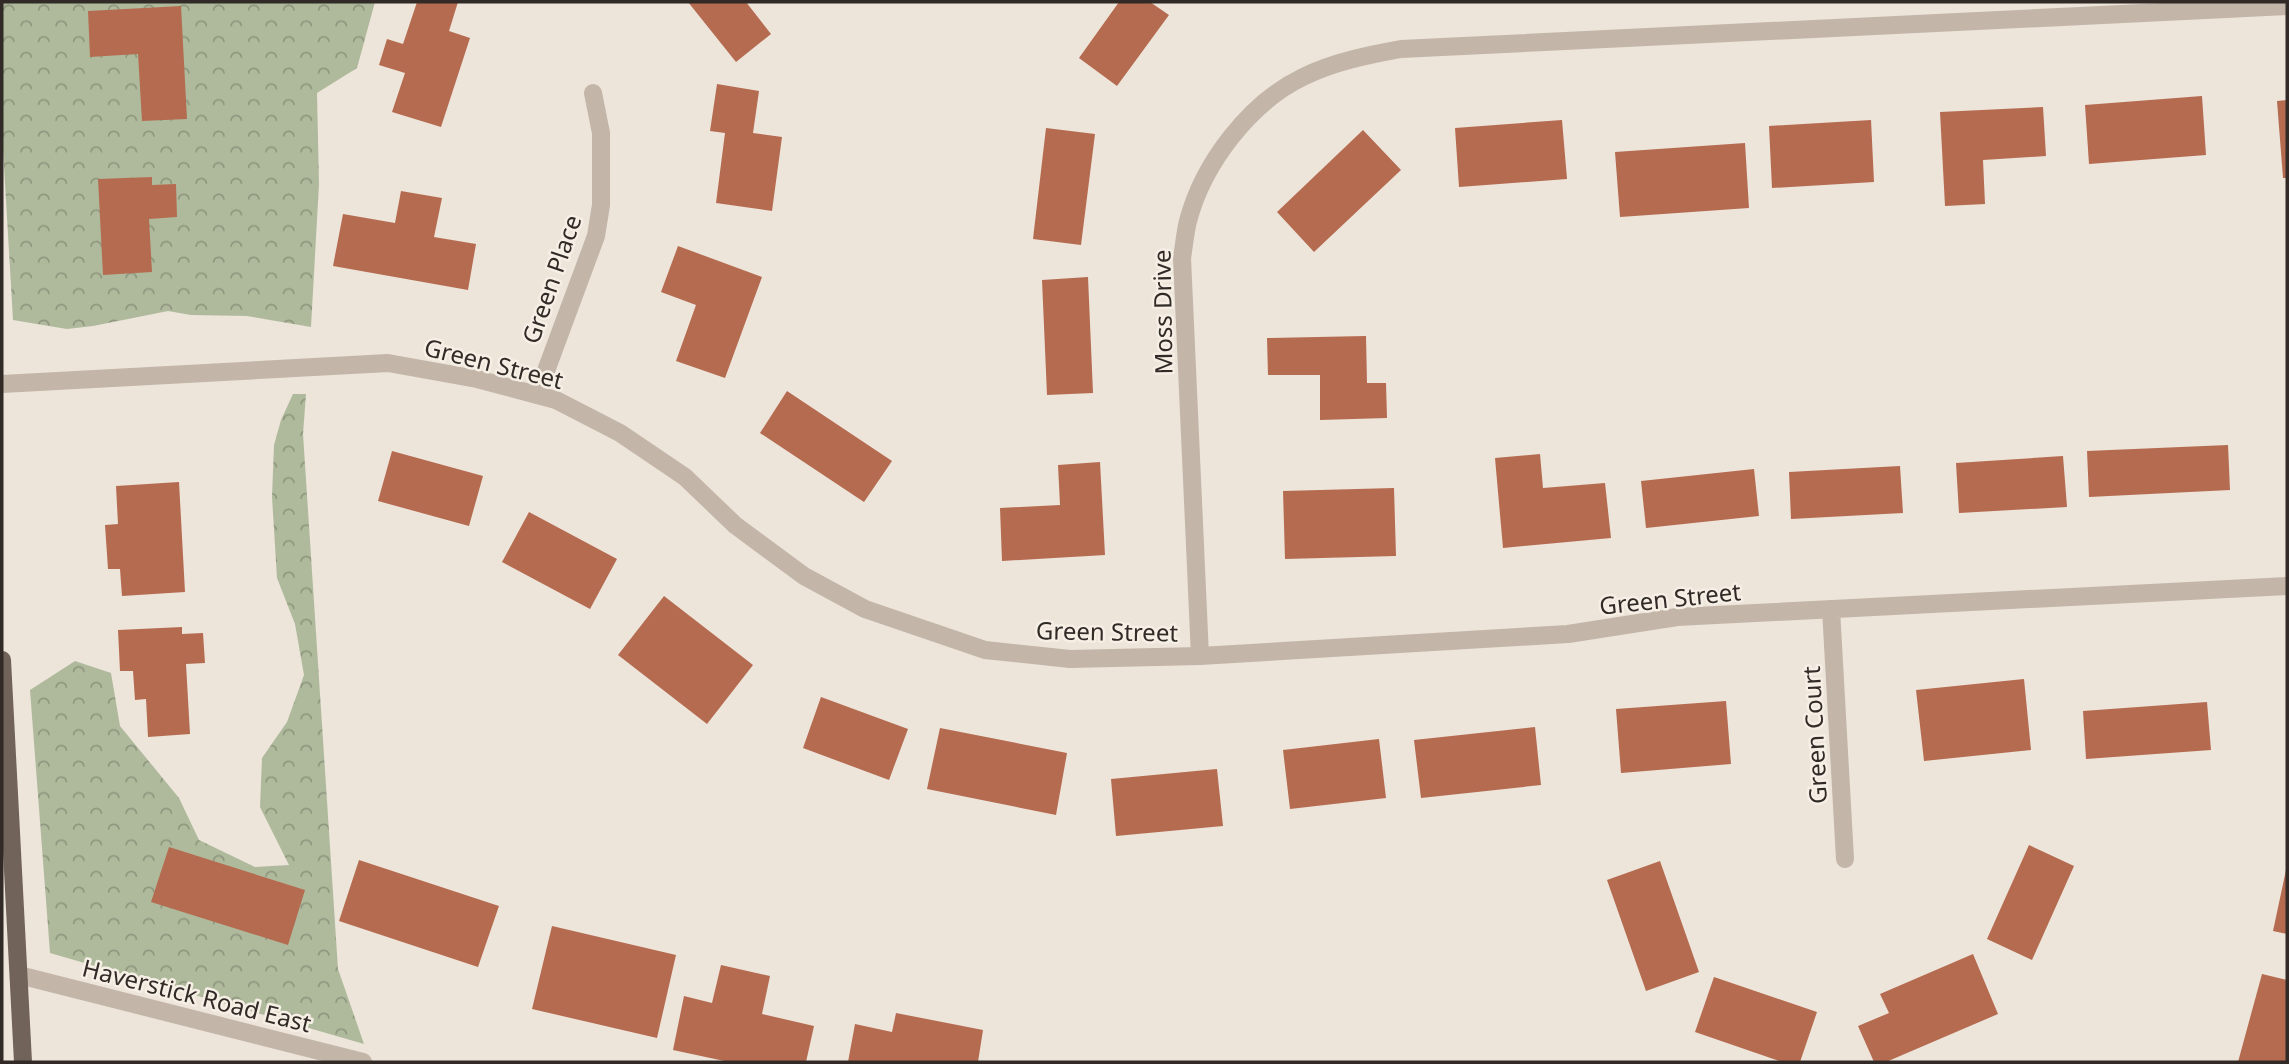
<svg xmlns="http://www.w3.org/2000/svg" width="2289" height="1064" viewBox="0 0 2289 1064" font-family="'Noto Sans',sans-serif">
  <defs>
    <pattern id="forest-crowns" width="20" height="18" patternUnits="userSpaceOnUse" patternTransform="scale(1.75)"><rect width="20" height="18" fill="#afba9c"/><path d="M2 6a3 3 0 1 1 6 0M12 15a3 3 0 1 1 6 0" fill="none" stroke="#8f977f"/></pattern>
  </defs>
  <rect width="100%" height="100%" fill="#ede4da"/>
  <path fill="url(#forest-crowns)" d="M2,2H375L357,68L317,93L319,184L311,327L247,316L191,315L168,311L93,326L67,329L13,320L2,132Z
    M293,394H306L303,434L338,969L364,1044L50,953L30,690L75,661L111,673L120,726L179,798L199,840L255,867L289,865L260,807L262,758L287,722L304,675L295,624L277,578L272,497L274,445L281,420Z"/>
  <path fill="#b56b50" d="M417,2H458L449,31L470,38L441,127L392,112L405,73L379,65L387,39L403,44Z
    M688,2H746L771,34L736,62Z
    M1119,2H1150L1169,15L1117,86L1079,58Z
    M181,6L187,119L142,121L138,54L90,57L88,11Z
    M717,84L759,91L753,133L782,137L772,211L716,203L725,133L710,131Z
    M2202,96L2206,155L2089,164L2085,105Z
    M2287,100V178H2283L2277,101Z
    M2043,107L2046,156L1983,160L1985,204L1945,206L1940,112Z
    M1562,120L1567,179L1459,187L1455,128Z
    M1871,120L1874,182L1772,188L1769,126Z
    M1046,128L1095,134L1081,245L1033,239Z
    M1363,130L1401,170L1314,252L1277,212Z
    M1745,143L1749,208L1620,217L1615,152Z
    M152,177V185L176,184L177,217L149,219L152,272L103,275L98,179Z
    M401,191L442,198L434,237L476,244L468,290L333,266L343,214L395,223Z
    M678,246L762,277L725,378L676,361L696,305L661,292Z
    M1088,277L1093,393L1047,395L1042,280Z
    M1366,336L1367,383H1386L1387,418L1320,420V375H1268L1267,338Z
    M787,391L892,461L864,502L760,433Z
    M2228,445L2230,490L2089,497L2087,451Z
    M392,451L483,476L469,526L378,501Z
    M1540,454L1543,488L1605,483L1611,538L1503,548L1495,458Z
    M2063,456L2067,507L1959,513L1956,463Z
    M1100,462L1105,555L1002,561L1000,508L1060,505L1058,465Z
    M1900,466L1903,513L1791,519L1789,472Z
    M1754,469L1759,516L1646,528L1641,481Z
    M179,482L185,592L122,596L120,569H108L105,525L118,524L116,486Z
    M1394,488L1396,556L1285,559L1283,491Z
    M529,512L617,559L590,609L502,562Z
    M664,596L753,665L707,724L618,655Z
    M182,627V634L203,633L205,663L186,664L190,734L148,737L146,699L135,700L133,671H120L118,630Z
    M2024,679L2031,750L1924,761L1916,690Z
    M821,697L908,729L889,780L803,748Z
    M1726,701L1731,764L1621,773L1616,709Z
    M2207,702L2211,750L2086,759L2083,711Z
    M1535,727L1541,785L1421,798L1414,740Z
    M940,728L1067,753L1056,815L927,789Z
    M1379,739L1386,798L1290,809L1283,750Z
    M1217,769L1223,826L1116,836L1111,779Z
    M2029,845L2074,866L2032,960L1987,939Z
    M169,847L305,890L288,945L151,902Z
    M359,860L499,906L478,967L339,921Z
    M1660,861L1699,972L1646,991L1607,880Z
    M2286,870H2287V934L2273,931Z
    M552,926L676,955L657,1038L532,1009Z
    M1973,954L1998,1014L1886,1062H1874L1858,1026L1889,1013L1880,994Z
    M721,965L770,976L762,1014L814,1026L806,1062H729L673,1050L684,996L712,1003Z
    M2262,974L2287,980V1062H2238Z
    M1714,977L1817,1012L1800,1062H1782L1695,1032Z
    M896,1013L983,1030L978,1062H848L855,1024L892,1032Z"/>
  <g fill="none" stroke-linecap="round" stroke-linejoin="round">
    <path stroke="#c3b5a8" stroke-width="18" d="M2,384L388,363L477,379L556,400L620,433L685,477L735,525L804,576L865,609L985,650L1070,659L1200,656L1568,634L1677,617L2287,586
      M537,395L596,236L601,205V133L593,93
      M1831,609L1845,859
      M1200,656L1182,258C1184,246 1185,233 1188,221C1203,164 1249,103 1303,77C1333,62 1368,55 1401,49L2287,6
      M19,975L363,1062"/>
    <path stroke="#71625a" stroke-width="18" d="M2,660L23,1062"/>
  </g>
  <g text-anchor="middle" dominant-baseline="central" stroke-width="5" stroke-linejoin="round" paint-order="stroke">
    <g font-size="24" fill="#312a27" stroke="#f6efe5">
      <text transform="translate(551 279) rotate(-71)">Green Place</text>
      <text transform="translate(1162 312) rotate(-91)">Moss Drive</text>
      <text transform="translate(494 363) rotate(14)">Green Street</text>
      <text transform="translate(1670 598) rotate(-6)">Green Street</text>
      <text transform="translate(1107 631) rotate(1)">Green Street</text>
      <text transform="translate(1814 735) rotate(-93)">Green Court</text>
      <text transform="translate(197 995) rotate(14)">Haverstick Road East</text>
    </g>
  </g>
  <rect width="2289" height="1064" fill="none" stroke="#312a27" stroke-width="7"/>
</svg>
